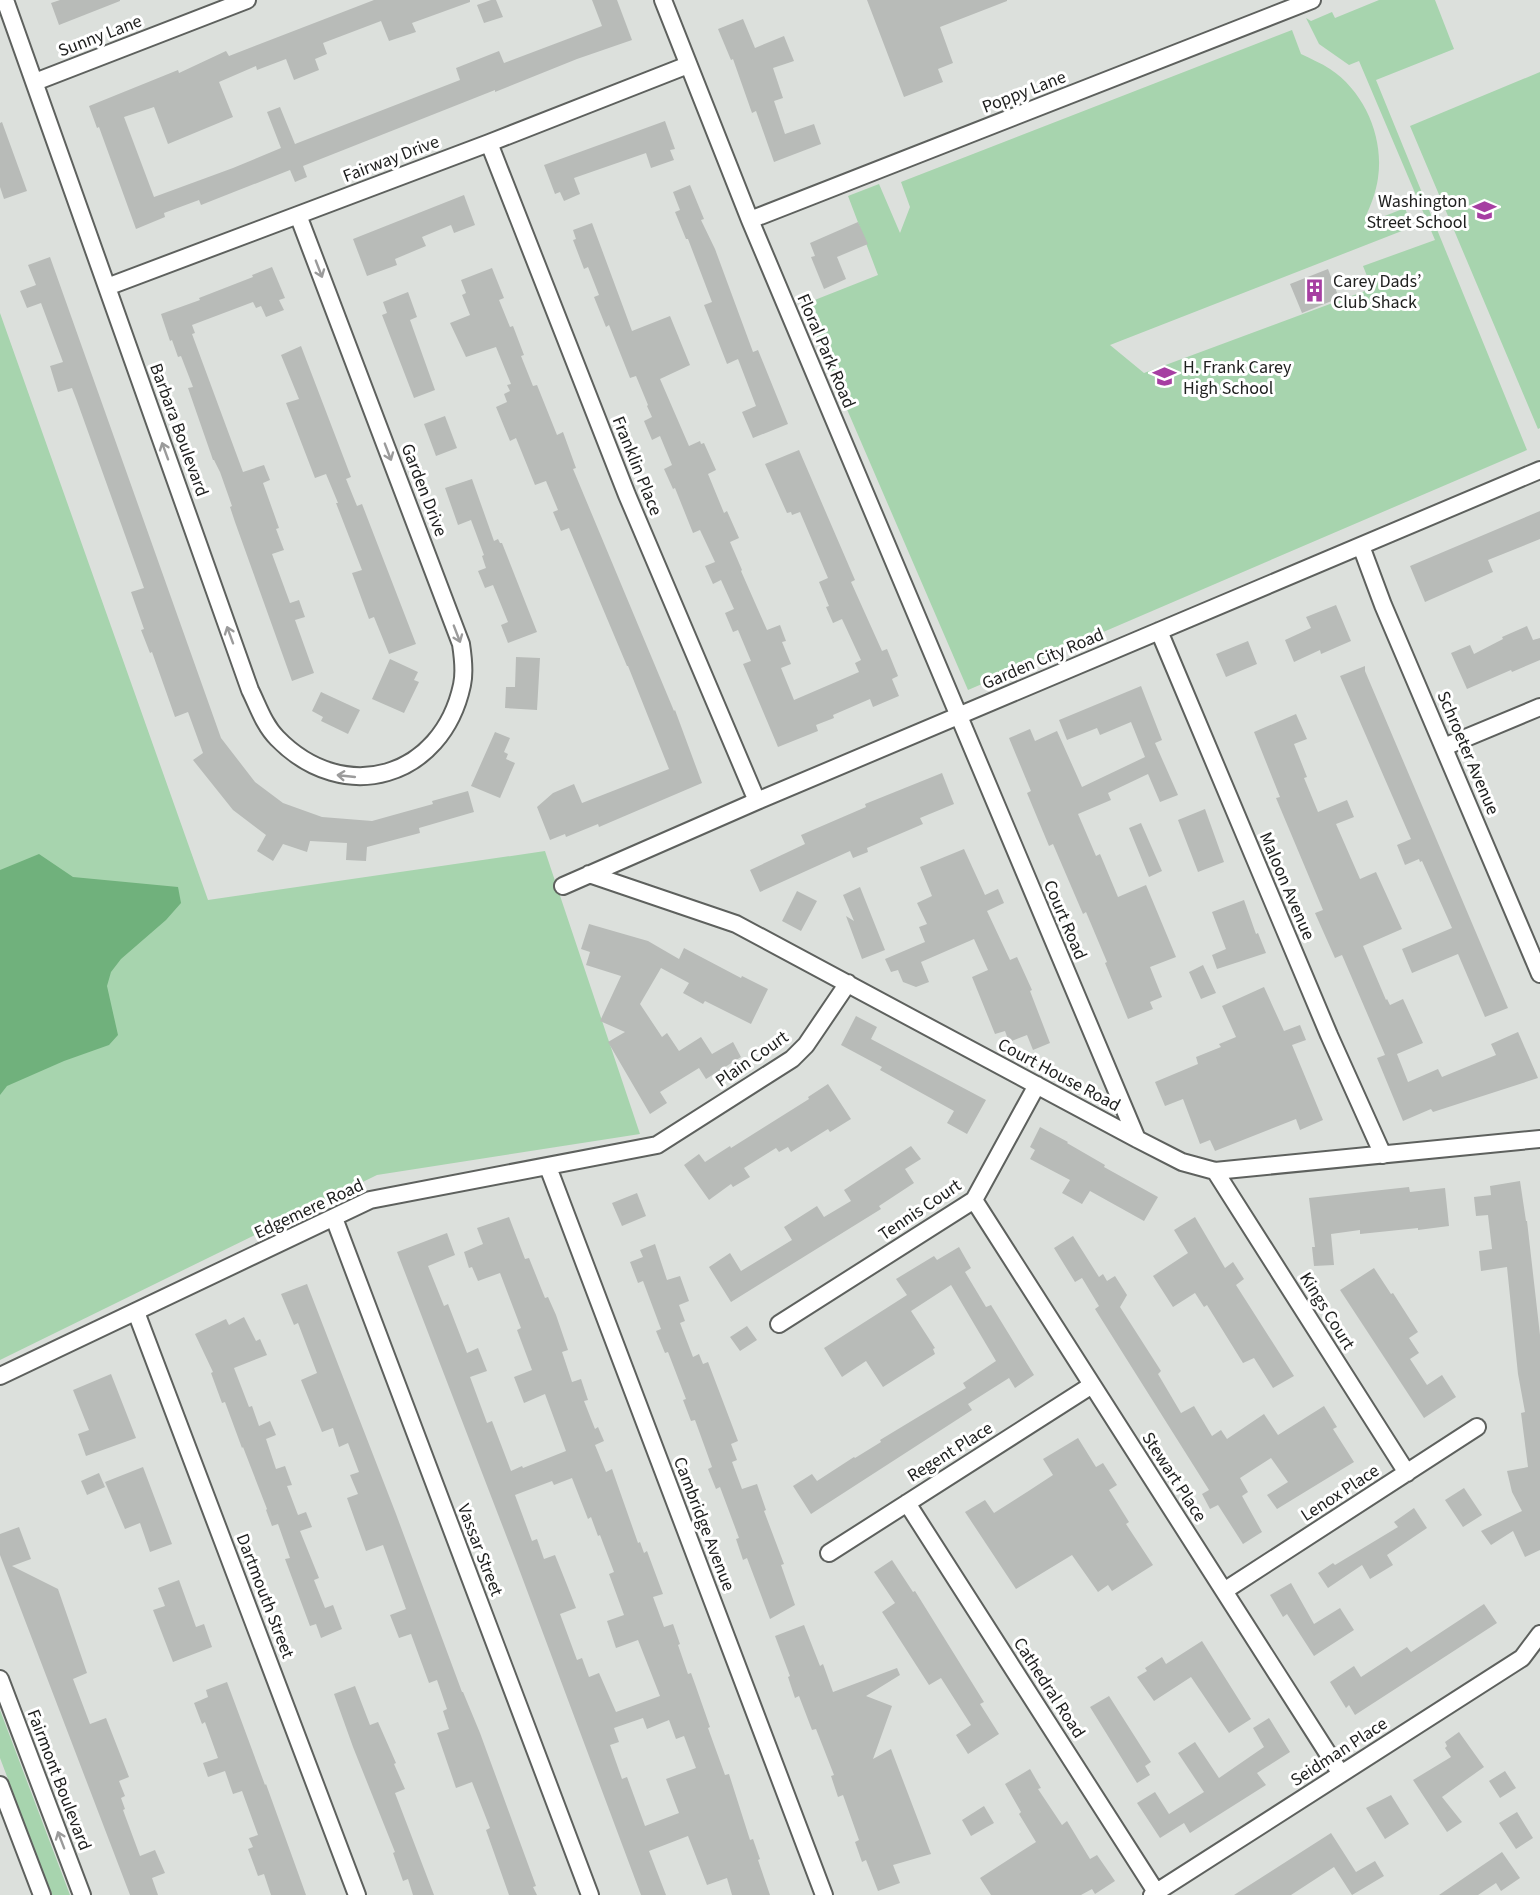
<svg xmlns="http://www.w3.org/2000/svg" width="1540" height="1895" viewBox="0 0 1540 1895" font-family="'Source Sans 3',sans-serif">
  <rect width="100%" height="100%" fill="#dce0dc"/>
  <path fill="#a7d4ae" d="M1379,0H1435L1454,49L1376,80L1527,450L968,690L802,305L878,275L848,196L879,184L900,233L910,207L901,182L1292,30L1301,54C1311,59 1321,63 1330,69C1365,92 1384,138 1378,178C1376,192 1371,205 1365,218L1367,223L1405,208L1412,227L1110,345L1144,373L1365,291L1369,281L1363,266L1435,240L1359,61L1349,65L1319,44L1306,18L1311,21L1332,12L1335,18Z
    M1540,72V428L1538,429L1410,126Z
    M0,313L208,900L545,851L640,1134L377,1175L0,1360Z
    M0,1711V1710L70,1895H52L0,1758Z"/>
  <path fill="#70b17c" d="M39,854L73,877L178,887L181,903L166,920L121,959L111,972L107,986L118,1035L109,1045L64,1061L7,1086L0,1095V870Z"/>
  <path fill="#b8bbb8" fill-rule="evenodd" d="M60,0H120V1L59,25L51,3Z
    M374,0H470V2L412,23L416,32L389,41L381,21L323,43L327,54L315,59L319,70L294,80L286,59L257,70L256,66L219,82L233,117L168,144L154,107L124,117L154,197L233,168L281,148L267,112L280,107L295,144L460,80L456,68L499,51L504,63L602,26L592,0H617L632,40L577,59L495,92V90L303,166L307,177L295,182L290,170L201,205L199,200L164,213L165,217L136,229L99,127L97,128L89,106L178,70L179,73L226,51L229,56Z
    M491,0H496L503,17L484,23L477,5Z
    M867,0H1007V1L940,27L953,63L938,69L943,82L904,97Z
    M743,19L755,48L784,36L794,61L773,68L783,98L774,101L785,134L814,124L821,144L774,162L756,111L752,113L733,59L731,60L718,29Z
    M665,121L675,149L670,150L674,160L651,168L646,153L574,178L580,194L564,201L560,192L555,194L544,165Z
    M2,122L27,191L4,199L0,187V123Z
    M690,185L704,219L701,220L715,249L753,352L758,350L788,424L753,438L742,412L756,406L738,359L727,364L704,305L712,302L688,239H686L675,212L680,210L673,192Z
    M464,195L475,225L454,233L451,225L422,237L426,246L395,259L397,265L367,276L353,239Z
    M858,222L868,244L837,257L846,279L824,289L811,257L815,256L810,243Z
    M592,223L632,331L670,316L690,365L660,379L689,446L700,441L701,444L704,443L716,470L708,474L724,513L727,511L739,538L730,542L742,570L741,571L767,630L780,625L786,641L782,642L791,664L781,668L794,700L859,672L855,663L861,660L842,619L833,623L826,607L829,606L819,582L828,578L800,512L792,515L791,512L787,513L765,464L799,450L855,580L851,582L882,651L887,649L898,676L892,679L899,696L873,707L870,699L833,715L834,718L816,725L818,731L778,747L743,664L751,661L738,630L733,632L725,613L734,609L721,580L713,584L705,566L715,562L700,530L693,533L675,488L673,489L664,469L672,465L660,436L652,440L644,421L652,417L647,406L648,405L636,376L630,378L609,325L606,327L594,297L599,295L588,267L584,269L573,240L576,239L573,230Z
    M50,257L221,738L255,782L283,803L322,817L372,821L433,804L432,801L468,791L474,812L419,828L420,833L367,847L366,861L346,860L347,843L310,841L307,852L283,844L273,861L257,851L266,835L233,810L193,760L203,753L188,712L175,717L152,652L150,653L141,630L144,629L131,592L144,588L77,401L72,388L58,392L50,366L63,362L41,303L27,308L20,291L36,285L28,265Z
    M272,267L285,298L279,300L284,310L266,317L261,306L256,308L253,302L192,325L195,333L192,334L243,472L264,465L270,480L263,483L279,528L276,529L284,550L272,554L290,603L299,600L305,617L295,620L314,673L292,681L235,522L230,507L232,506L220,472L214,460H213L188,388L193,387L181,356L178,357L172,340L170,341L161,314L200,300L199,298L253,277L252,275Z
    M492,268L504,298L499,300L510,327L513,326L524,355L521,356L533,386L537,385L557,435L563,432L576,468L573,469L674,711L675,710L702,783L599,827L598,824L566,837L565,834L550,840L537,807L553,793L574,784L582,803L669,769L628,666H627L569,528L561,531L553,512L558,510L546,481L535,485L516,438L510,441L496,407L507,402L504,394L510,391L507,385L511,384L496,347L466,357L450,323L470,315L462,295L466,293L461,280Z
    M1328,269L1339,298L1302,313L1290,284Z
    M408,292L417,317L410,320L435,390L414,398L382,315L387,313L383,302Z
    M301,346L351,477L346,479L357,506L362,504L416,644L389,654L374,617L369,619L352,573L362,570L336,503H338L326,474L315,478L286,403L299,399L281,355Z
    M445,416L457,448L436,456L424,424Z
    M472,479L494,541L498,539L500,543H502L537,632L508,643L501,625L508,622L493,585L485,588L478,571L486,568L482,556L484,555L471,520L458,525L445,488Z
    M1540,511V539L1488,560L1493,572L1425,602L1410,566Z
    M1336,605L1351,641L1321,654L1320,650L1294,662L1285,640L1311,628L1306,617Z
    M1527,626L1533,640L1540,638V660L1512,672L1511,670L1467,689L1451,653L1470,645L1474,654L1503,639L1502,637Z
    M1248,641L1257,664L1226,677L1216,654Z
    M516,657L540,658L537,710L505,708L506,687H515Z
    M390,659L418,672L414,680L419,682L404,713L372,699Z
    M1365,666V671L1508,1008L1485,1017L1458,954L1412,973L1402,949L1452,928L1422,861L1420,862L1419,859L1405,865L1397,845L1411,839L1340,676Z
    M1141,686L1162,740L1155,743L1178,795L1160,802L1148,774L1108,793L1111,800L1078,814L1096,856L1100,854L1118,897L1146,885L1176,957L1150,967L1162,997L1150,1002L1153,1009L1128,1019L1105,963L1107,962L1086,912L1083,914L1053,844L1049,846L1027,793L1031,791L1009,738L1030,729L1035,741L1057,731L1082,787L1145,757L1131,722L1100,735L1097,728L1067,740L1059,720Z
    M321,692L360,710L348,734L321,721L323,717L312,711Z
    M1296,714L1307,739L1294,744L1307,777L1304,778L1318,812L1347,800L1354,817L1336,824L1360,879L1376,872L1402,929L1363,946L1386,1000L1387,999L1390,1005L1403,999L1423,1043L1397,1054L1408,1082L1438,1069L1442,1077L1496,1055L1491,1044L1518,1032L1538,1078L1433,1112L1431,1109L1403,1121L1377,1058L1385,1055L1342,955L1335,958L1315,913L1323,910L1276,798L1280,797L1254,732Z
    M495,732L510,738L504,752L508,754L506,759L515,763L500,798L471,786Z
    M942,773L954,804L920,818L923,824L867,848L868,852L853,858L850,851L760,892L750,870L805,844L801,835L866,807L865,804Z
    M1205,809L1224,862L1198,872L1178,820Z
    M1141,823L1162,871L1149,877L1129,828Z
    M964,849L985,895L998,889L1004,903L987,911L1010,960L1017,957L1032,990L1030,991L1050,1043L1033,1050L1027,1035L1009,1042L1005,1031L995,1034L972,977L988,970L974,939L921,962L929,982L916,987L903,982L898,970L891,972L885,959L925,942L919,927L927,924L917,903L932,896L920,867Z
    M860,887L885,950L862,959L846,916L854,921L843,895Z
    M797,891L817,901L801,931L782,921Z
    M1244,900L1256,934L1258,933L1266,953L1217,969L1212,955L1226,949L1212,912Z
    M589,924L648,941L679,959L684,948L741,978L742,976L768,989L751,1024L705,1001L703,1004L683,993L689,983L661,968L640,1004L662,1037L667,1033L679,1051L701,1037L712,1054L733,1042L741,1057L706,1079L699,1068L660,1092L667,1103L650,1114L608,1042L625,1032L600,1021L621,976L586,965L590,952L581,949Z
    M1203,965L1216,993L1201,999L1189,972Z
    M1264,987L1284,1031L1300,1025L1306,1040L1292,1045L1323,1120L1300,1130L1296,1119L1215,1151L1210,1140L1200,1144L1183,1099L1165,1106L1155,1082L1198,1064L1196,1057L1221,1047L1219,1044L1236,1037L1222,1006Z
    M856,1016L877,1027L871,1039L986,1100L967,1134L947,1123L954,1111L880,1070L882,1067L841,1045Z
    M828,1084L851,1119L830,1132L828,1129L791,1152L788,1147L779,1152L776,1148L744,1168L750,1177L733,1187L731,1184L709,1200L684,1165L699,1154L705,1162L730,1146L731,1148L809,1099L808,1097Z
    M1040,1127L1068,1142L1067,1143L1105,1165L1104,1167L1158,1197L1144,1221L1090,1191L1082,1204L1062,1193L1070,1180L1030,1159L1035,1150L1030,1147Z
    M911,1146L921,1159L905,1169L914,1183L879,1206L881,1209L731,1302L709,1267L730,1253L741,1271L792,1240L784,1227L817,1206L824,1217L851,1201L844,1190Z
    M1520,1181L1526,1221H1527L1540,1335V1550L1525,1557L1513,1531L1491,1545L1481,1531L1522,1511L1512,1492L1507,1471L1528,1467L1521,1413L1525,1412L1518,1374L1507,1267L1481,1271L1479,1251L1492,1249L1488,1215L1476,1216L1474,1197L1491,1195L1490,1186Z
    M1409,1187L1410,1192L1445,1188L1449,1226L1418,1230V1228L1360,1234V1230L1331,1234L1334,1265L1314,1266L1312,1247H1315L1309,1198Z
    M637,1193L646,1216L622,1226L612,1203Z
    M509,1217L525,1259L529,1258L545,1298L548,1297L556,1315L568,1350L562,1352L572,1382L581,1379L588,1400L584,1401L595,1429L598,1427L604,1441L595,1445L606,1472L612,1469L638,1543L640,1542L644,1553L647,1551L663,1594L653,1597L664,1627L673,1624L680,1644L678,1645L688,1674L691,1673L695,1684L710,1727L708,1728L725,1775L729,1774L750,1840L753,1839L760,1859L758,1860L770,1895H732L727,1878L707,1885L688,1836L649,1851L666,1895H641L516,1561L397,1252L447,1233L455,1255L428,1266L444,1306L448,1304L467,1353L478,1348L487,1371L470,1377L487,1423L492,1421L511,1471L522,1466L523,1468L566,1451L545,1394L524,1403L514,1377L532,1370L517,1330L521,1328L500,1273L478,1281L472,1267L469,1268L464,1252L483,1244L477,1228ZM572,1478L588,1519L591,1517L598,1536L600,1535L614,1572L609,1574L624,1615L607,1621L616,1648L638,1640L660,1696L616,1712L599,1673L589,1677L582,1658L577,1660L560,1614L576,1608L567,1585L555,1555L544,1559L537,1539L532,1541L515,1495L552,1481L554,1485ZM643,1718L647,1729L669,1720L676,1739L684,1736L696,1768L666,1779L679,1813L645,1826L627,1777L622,1779L610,1745L619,1742L614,1728Z
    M1195,1217L1225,1268L1233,1262L1244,1279L1236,1285L1294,1376L1273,1388L1254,1358L1243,1363L1207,1305L1204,1307L1195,1293L1173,1307L1153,1276L1188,1253L1174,1230Z
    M1073,1236L1099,1277L1103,1274L1107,1281L1115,1276L1127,1295L1120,1307L1161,1371L1158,1374L1181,1413L1194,1406L1212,1436L1221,1430L1227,1439L1264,1414L1278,1435L1324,1406L1337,1427L1333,1429L1354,1462L1277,1509L1267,1495L1288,1482L1271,1458L1240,1478L1248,1492L1242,1496L1262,1532L1243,1544L1218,1505L1210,1509L1202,1494L1209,1490L1095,1309L1099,1306L1082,1278L1075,1282L1054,1248Z
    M655,1244L667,1280L680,1276L689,1301L679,1305L685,1321L680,1323L693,1357L699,1354L703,1364L708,1362L738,1441L731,1444L737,1460L732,1462L742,1489L757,1484L766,1510L764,1511L784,1564L781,1565L795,1605L770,1619L747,1558L743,1560L736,1539L739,1538L720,1487L716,1489L708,1469L712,1467L695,1420L691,1421L683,1400L686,1399L668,1352L665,1353L656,1331L661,1329L643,1281L638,1283L630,1262L643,1257L640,1250Z
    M959,1247L971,1268L965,1272L986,1307L991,1305L1034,1375L1015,1388L1009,1378L968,1404L972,1410L811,1514L793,1486L812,1474L817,1481L854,1457L855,1458L881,1442L880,1440L966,1388L963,1383L996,1361L951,1285L911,1311L935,1348L933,1349L935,1354L883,1387L866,1361L842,1377L824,1348L907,1295L896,1279L934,1256L937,1260Z
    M1374,1268L1391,1294L1393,1293L1418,1332L1409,1338L1419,1353L1410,1359L1427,1385L1442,1375L1456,1397L1424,1418L1340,1290Z
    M307,1284L396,1514L462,1692H463L480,1733L536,1886L533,1887L537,1895H509L486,1830L490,1828L472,1782L456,1788L437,1733L449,1729L443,1711L447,1709L437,1680L429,1683L411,1634L399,1638L390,1615L406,1609L383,1545L366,1551L347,1498L358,1494L350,1475L359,1472L348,1443L339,1447L333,1428L322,1432L301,1380L317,1373L298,1323L294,1325L281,1294Z
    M244,1317L256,1341L260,1339L267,1355L234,1368L249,1407L252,1406L259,1426L270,1421L276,1435L266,1439L276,1469L285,1466L292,1485L287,1486L298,1515L306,1512L312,1527L300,1531L319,1578L314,1580L325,1608L333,1605L342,1629L321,1638L316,1624L310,1626L285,1559L290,1558L278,1524L272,1526L266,1510L267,1509L243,1447L242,1448L225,1402L222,1403L211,1373L213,1372L195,1334L226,1319L229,1325Z
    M747,1326L757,1340L740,1351L730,1337Z
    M111,1374L136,1438L86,1456L78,1434L89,1430L73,1390Z
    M1078,1438L1096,1467L1103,1463L1117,1485L1109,1490L1129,1522L1126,1524L1153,1565L1112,1591L1108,1585L1098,1592L1072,1555L1016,1589L965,1512L985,1500L994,1513L1027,1492L1053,1475L1043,1459Z
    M143,1467L172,1544L150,1552L140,1523L125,1529L105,1482Z
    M99,1473L105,1487L87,1495L81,1481Z
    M1464,1488L1482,1515L1463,1527L1445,1500Z
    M1414,1508L1427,1528L1387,1555L1393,1565L1370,1579L1362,1565L1328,1588L1318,1573L1333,1563L1335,1565L1398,1527L1394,1522Z
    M19,1527L31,1559L12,1566L58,1589L87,1673L73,1679L90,1724L106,1718L129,1777L119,1781L125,1796L121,1798L125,1809L123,1810L140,1856L155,1850L165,1873L152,1878L158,1895H130L0,1555V1534Z
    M892,1560L913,1592L915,1591L984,1702L980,1704L999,1734L968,1754L956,1735L971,1725L941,1678L929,1685L882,1612L895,1603L874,1572Z
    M179,1580L196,1627L204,1624L212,1647L173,1662L153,1610L165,1606L158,1588Z
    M1291,1583L1314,1624L1340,1608L1354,1630L1314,1656L1287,1614L1283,1617L1270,1595Z
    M1484,1604L1497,1623L1355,1715L1349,1705L1346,1708L1330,1682L1354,1666L1361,1677L1407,1647L1411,1652Z
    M804,1625L820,1666L823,1664L833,1692L897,1668L900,1675L866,1696L892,1706L873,1759L891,1749L931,1854L893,1865L900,1883L878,1891L866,1860L862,1862L855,1842L859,1840L843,1795L838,1797L831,1776L834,1775L816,1729L812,1730L799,1696L795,1698L788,1677L790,1676L775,1636Z
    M1202,1641L1251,1719L1229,1733L1191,1677L1154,1701L1137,1677L1147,1671L1145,1668L1162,1657L1166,1664Z
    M227,1682L265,1785L266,1784L306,1895H271L264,1874L258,1876L248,1849L253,1847L249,1838L258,1835L242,1791L233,1794L225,1771L208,1777L203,1763L218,1758L205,1722L202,1724L194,1703L208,1697L206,1690Z
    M355,1686L370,1725L378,1722L396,1763L394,1764L405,1789L395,1793L434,1895H413L408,1879L403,1881L393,1853L395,1852L353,1747L334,1694Z
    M1109,1696L1151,1762L1145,1766L1150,1775L1137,1783L1090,1707Z
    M1269,1718L1290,1752L1257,1773L1266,1785L1190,1833L1184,1823L1160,1838L1137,1803L1155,1792L1169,1814L1204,1792L1178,1753L1195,1742L1219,1778L1264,1747L1253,1728Z
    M1459,1732L1484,1767L1442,1797L1462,1822L1447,1832L1413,1780L1451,1757L1445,1748L1447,1746L1445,1742Z
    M1030,1769L1041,1788L1038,1789L1062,1825L1067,1821L1090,1859L1097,1855L1115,1881L1095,1894L1092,1889L1081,1895H991L980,1878L1036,1842L1019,1814L1021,1812L1005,1784Z
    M1505,1771L1516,1788L1500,1798L1489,1781Z
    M1391,1795L1409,1824L1385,1839L1366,1808Z
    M984,1806L994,1823L971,1836L962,1820Z
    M1517,1812L1533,1838L1516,1849L1499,1823Z
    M1331,1833L1356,1872L1375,1861L1384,1876L1352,1895L1334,1867L1291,1895H1234Z
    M1502,1852L1520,1878L1501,1891L1496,1883L1478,1895H1439Z"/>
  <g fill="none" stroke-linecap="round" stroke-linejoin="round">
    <defs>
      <path id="street" d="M5,0L250,690C258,706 264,725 277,738C344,807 442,778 462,685C465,672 463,657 461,644L298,215
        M663,0L750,220L1137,1139
        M35,82L247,0
        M489,143L627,495L757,801
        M750,220L1312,0
        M107,287L489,143L688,65
        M1361,546L1383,605L1540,974
        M1159,631L1329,1035L1383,1155
        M1444,747L1540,707
        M589,874L736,924L1137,1139L1182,1162L1215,1171L1540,1139
        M563,886L757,801L1540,470
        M548,1167L824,1895
        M1215,1171L1407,1473
        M974,1200L1341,1774
        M334,1218L590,1895
        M136,1312L357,1895
        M779,1324L974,1200L1037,1085
        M0,1376L370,1200L657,1145L792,1059L806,1045L848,983
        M907,1503L1158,1895
        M829,1553L1092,1385
        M1224,1591L1477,1427
        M0,1679L82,1895
        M0,1785L42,1895
        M1152,1895L1522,1658L1540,1634"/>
    </defs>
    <use href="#street" stroke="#5e615e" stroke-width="20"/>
    <use href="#street" stroke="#fff" stroke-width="16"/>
  </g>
  <defs><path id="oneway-shaft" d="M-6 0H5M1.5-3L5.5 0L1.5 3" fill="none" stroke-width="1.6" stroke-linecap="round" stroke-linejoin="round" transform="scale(1.5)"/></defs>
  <g stroke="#9b9b9b">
    <use href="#oneway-shaft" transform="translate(319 269) rotate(69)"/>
    <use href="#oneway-shaft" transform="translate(165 451) rotate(-110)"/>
    <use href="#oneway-shaft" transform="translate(388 452) rotate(69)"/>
    <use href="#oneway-shaft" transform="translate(457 634) rotate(69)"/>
    <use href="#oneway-shaft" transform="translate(230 635) rotate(-110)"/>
    <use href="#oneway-shaft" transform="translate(346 776) rotate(-174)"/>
    <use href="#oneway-shaft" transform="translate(61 1840) rotate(-111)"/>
  </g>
  <defs>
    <symbol id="school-bare" viewBox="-9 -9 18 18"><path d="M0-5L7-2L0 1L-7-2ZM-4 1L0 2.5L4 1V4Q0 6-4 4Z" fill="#a63ea2" stroke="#fff" stroke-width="2.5" paint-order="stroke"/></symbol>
    <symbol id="building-bare" viewBox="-9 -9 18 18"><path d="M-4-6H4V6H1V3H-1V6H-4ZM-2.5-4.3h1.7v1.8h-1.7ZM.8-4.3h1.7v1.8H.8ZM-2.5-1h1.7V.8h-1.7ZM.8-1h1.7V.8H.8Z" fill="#a63ea2" stroke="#fff" stroke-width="2.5" paint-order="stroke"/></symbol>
  </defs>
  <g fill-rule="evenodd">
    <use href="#school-bare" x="1468" y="194" width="33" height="33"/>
    <use href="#building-bare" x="1298" y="274" width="33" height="33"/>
    <use href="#school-bare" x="1148" y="360" width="33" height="33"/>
  </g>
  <g text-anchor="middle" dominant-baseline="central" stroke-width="6" stroke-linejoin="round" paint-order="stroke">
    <g font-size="18" fill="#202120" stroke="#fff">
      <text transform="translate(100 36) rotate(-21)">Sunny Lane</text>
      <text transform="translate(1024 92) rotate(-21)">Poppy Lane</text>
      <text transform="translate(391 159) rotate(-21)">Fairway Drive</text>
      <text transform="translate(826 351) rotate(67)">Floral Park Road</text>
      <text transform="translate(179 430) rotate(70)">Barbara Boulevard</text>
      <text transform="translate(637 466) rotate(68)">Franklin Place</text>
      <text transform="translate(424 490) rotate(69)">Garden Drive</text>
      <text transform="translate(1043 659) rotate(-23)">Garden City Road</text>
      <text transform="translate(1468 753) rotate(67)">Schroeter Avenue</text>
      <text transform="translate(1287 886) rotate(67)">Maloon Avenue</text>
      <text transform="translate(1065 920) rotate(67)">Court Road</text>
      <text transform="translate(752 1059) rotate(-35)">Plain Court</text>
      <text transform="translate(1059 1075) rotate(28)">Court House Road</text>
      <text transform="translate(309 1209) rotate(-25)">Edgemere Road</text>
      <text transform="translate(920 1210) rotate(-34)">Tennis Court</text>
      <text transform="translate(1327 1311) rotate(58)">Kings Court</text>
      <text transform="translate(950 1452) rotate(-32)">Regent Place</text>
      <text transform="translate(1174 1477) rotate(57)">Stewart Place</text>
      <text transform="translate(1340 1493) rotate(-33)">Lenox Place</text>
      <text transform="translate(704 1524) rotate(69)">Cambridge Avenue</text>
      <text transform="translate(480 1550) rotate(69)">Vassar Street</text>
      <text transform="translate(265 1596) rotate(69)">Dartmouth Street</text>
      <text transform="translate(1049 1688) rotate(57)">Cathedral Road</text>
      <text transform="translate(1339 1752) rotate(-33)">Seidman Place</text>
      <text transform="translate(59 1780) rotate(69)">Fairmont Boulevard</text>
    </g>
    <g font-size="18" fill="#202120" stroke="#fff" text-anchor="start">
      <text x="1467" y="201" text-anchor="end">Washington<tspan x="1467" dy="21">Street School</tspan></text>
      <text x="1333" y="281">Carey Dads’<tspan x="1333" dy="21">Club Shack</tspan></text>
      <text x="1183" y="367">H. Frank Carey<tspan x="1183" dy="21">High School</tspan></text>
    </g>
  </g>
</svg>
